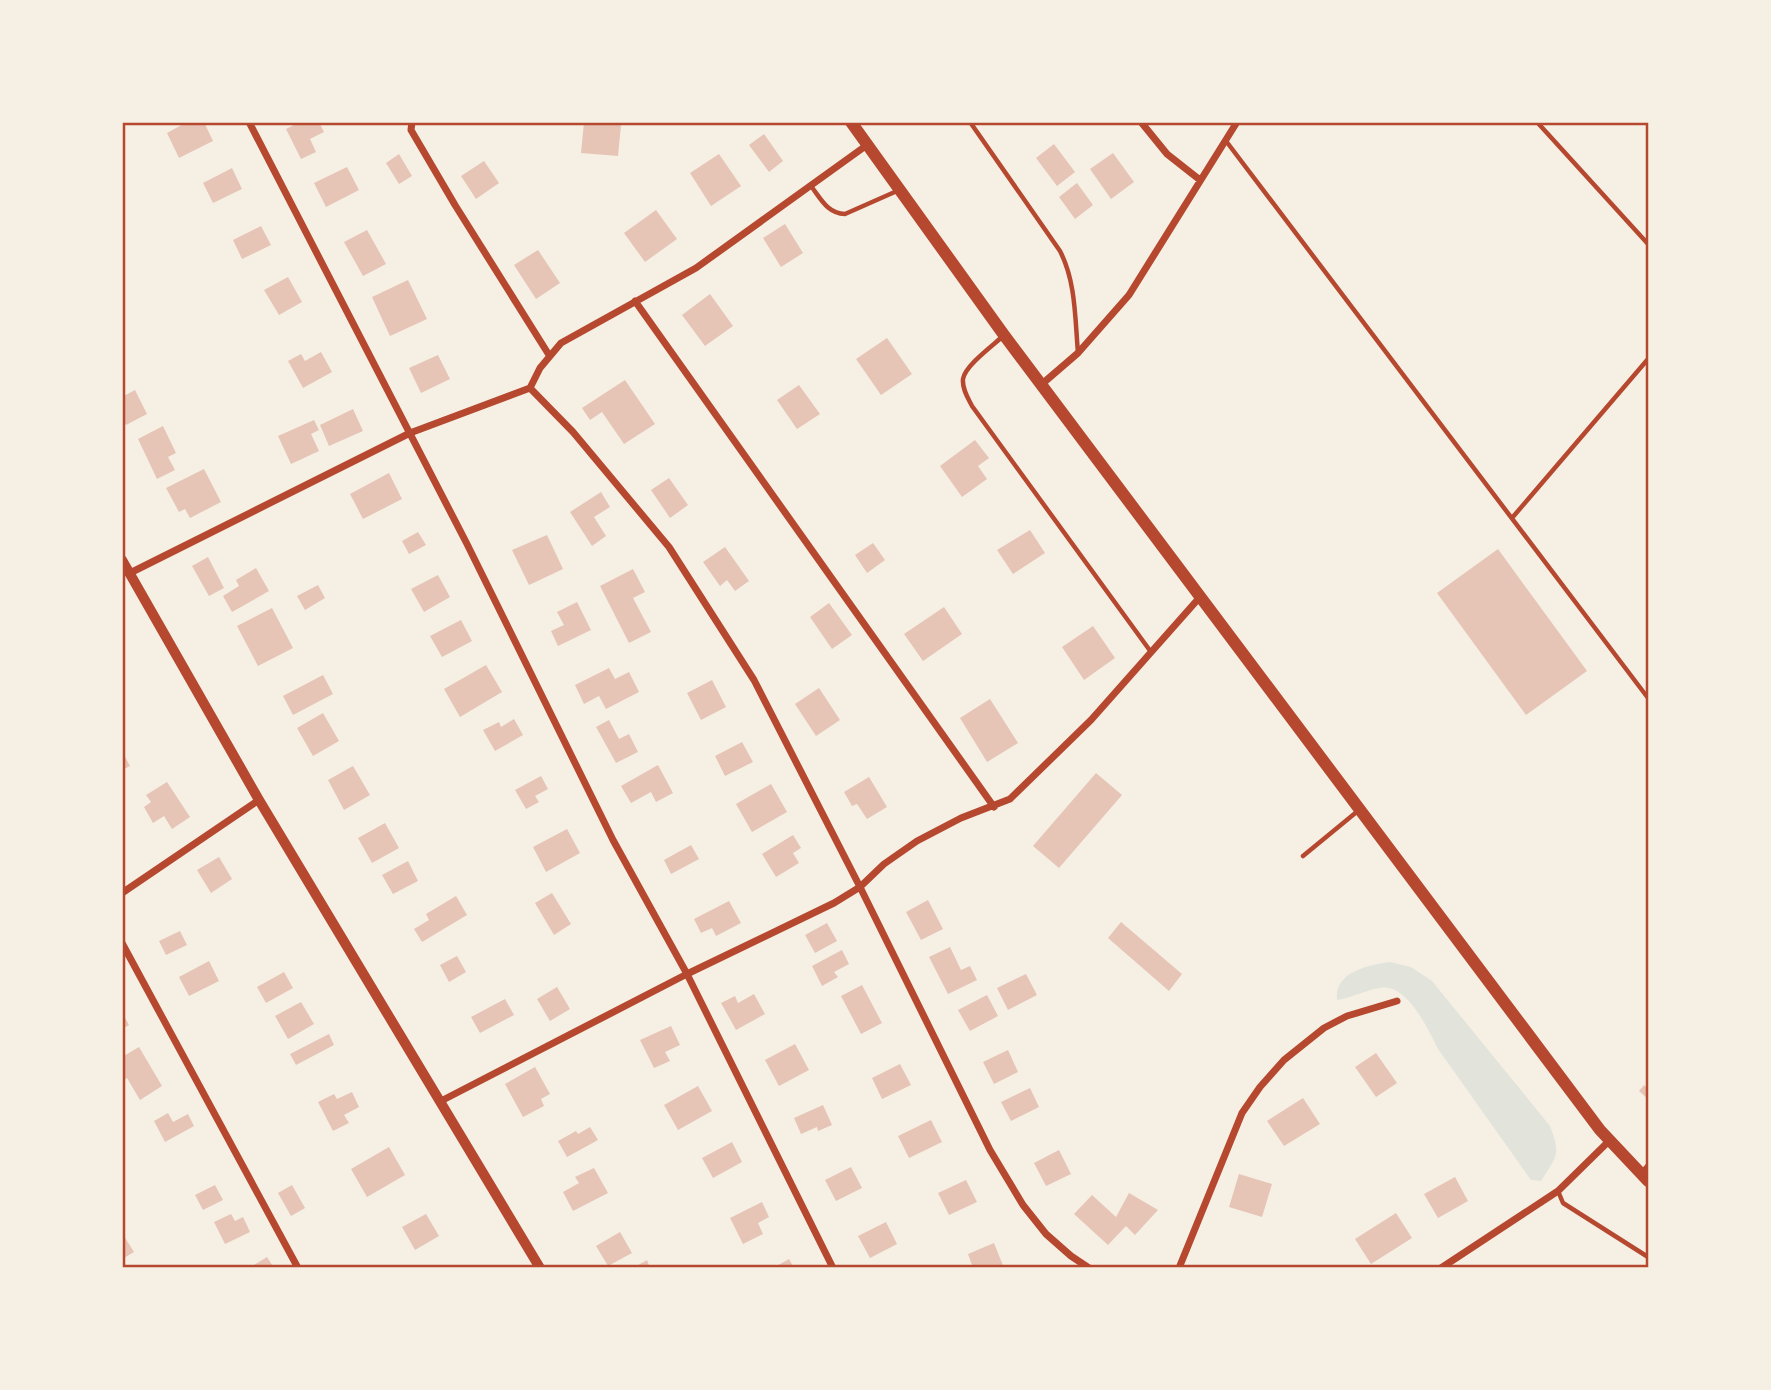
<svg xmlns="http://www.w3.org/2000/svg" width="1771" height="1390" viewBox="0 0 1771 1390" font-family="'Fira Sans Condensed',sans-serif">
  <rect width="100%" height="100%" fill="#f6efe4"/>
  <path fill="#e2e4dc" d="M1390,962L1411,967L1432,981L1550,1126C1561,1155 1557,1156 1541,1181L1531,1180L1438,1049C1428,1029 1407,983 1380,988C1365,990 1352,998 1337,1000C1334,972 1368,965 1390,962Z"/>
  <path fill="#e6c5b7" d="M187,122H204L213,141L179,158L167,133Z
    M300,122H319L324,132L310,139L316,152L301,159L286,129Z
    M584,122L621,125L618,156L581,153Z
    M764,134L783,161L769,172L749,145Z
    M1054,144L1075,172L1057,186L1036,158Z
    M1113,153L1134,182L1111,199L1090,169Z
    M399,154L412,176L399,184L386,163Z
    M719,154L741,186L711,206L690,173Z
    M484,161L499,183L476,199L461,176Z
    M347,167L359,190L326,207L314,183Z
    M232,168L242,189L213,203L203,183Z
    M1077,183L1093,205L1075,219L1059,197Z
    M656,210L677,239L645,262L624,233Z
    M785,224L803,253L781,267L763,238Z
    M261,226L271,245L242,259L233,240Z
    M367,230L386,264L363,276L344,242Z
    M538,250L560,283L536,299L514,265Z
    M288,277L302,302L279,315L264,290Z
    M408,280L427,319L390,336L372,297Z
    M710,294L733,326L705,346L682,315Z
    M887,338L912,374L881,395L856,359Z
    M321,352L332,372L303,388L288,361L301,354L305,361Z
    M438,355L450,379L421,393L409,368Z
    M625,380L655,424L624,444L602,412L590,420L582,408Z
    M799,385L820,414L797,429L777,400Z
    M135,390L147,414L126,425L122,418V397Z
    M353,409L363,431L329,446L320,425Z
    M314,420L319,430L311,434L319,451L291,464L278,436Z
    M163,426L176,453L168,457L175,470L157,479L138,439Z
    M975,440L989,458L978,466L987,479L962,497L940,466Z
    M204,469L221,502L190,518L185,509L179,512L166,488Z
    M389,473L402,499L363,519L350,494Z
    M669,478L688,505L670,518L651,490Z
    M601,492L610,507L594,517L606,536L592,546L570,512Z
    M1030,530L1045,553L1013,574L997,550Z
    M418,532L426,545L409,554L402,541Z
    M547,535L563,569L529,585L512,550Z
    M873,543L885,560L867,573L855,555Z
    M725,547L749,581L735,591L727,580L720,586L703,562Z
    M1498,549L1587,671L1526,715L1437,593Z
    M208,557L224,588L209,596L192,566Z
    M256,568L269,591L232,612L223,596L239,586L236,580Z
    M633,569L645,592L633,598L651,632L629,643L600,586Z
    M438,575L450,597L424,612L411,589Z
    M318,585L325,598L305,610L297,596Z
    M577,602L591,630L558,646L551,631L564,625L557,612Z
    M829,603L852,635L832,649L810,617Z
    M944,607L962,634L923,661L904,634Z
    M272,608L293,648L258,666L237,626Z
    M461,620L472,641L442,657L430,636Z
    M1093,626L1115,658L1084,680L1062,647Z
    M486,665L502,692L460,717L444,689Z
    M609,668L615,679L629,672L639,692L606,709L599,696L584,704L575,685Z
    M323,675L333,694L293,715L283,696Z
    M712,680L726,707L701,720L687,693Z
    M819,688L840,720L816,736L795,704Z
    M990,699L1018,743L987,762L960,718Z
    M323,713L339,741L313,756L297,728Z
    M514,719L523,735L495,751L483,730L499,722L501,727Z
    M609,720L619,739L629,734L638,752L616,763L596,727Z
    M742,742L753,762L725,776L715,756Z
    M122,751L130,766L122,770Z
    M658,765L673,793L656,802L651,792L631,803L621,786Z
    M353,766L370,795L344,810L328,780Z
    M1096,773L1122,795L1059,868L1033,846Z
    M541,776L548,789L535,796L539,802L526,809L515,790Z
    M869,777L887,807L867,819L857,804L852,806L844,792Z
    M167,782L190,817L172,829L164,816L153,823L144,807L151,802L146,795Z
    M771,784L787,812L752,832L736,804Z
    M385,823L399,848L372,863L358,838Z
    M567,829L580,853L546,872L533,847Z
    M793,835L801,848L793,853L799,863L776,877L762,854Z
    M691,845L699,859L671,874L664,860Z
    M219,857L232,879L211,893L197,870Z
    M408,861L418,881L393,894L382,875Z
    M552,893L571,924L554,935L535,903Z
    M456,896L467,915L422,942L414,929L429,920L426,914Z
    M928,900L943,929L921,940L906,912Z
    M729,901L741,923L716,936L712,928L701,933L694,919Z
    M1121,922L1182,974L1169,991L1108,938Z
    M827,923L837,941L815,953L805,935Z
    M180,931L187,945L166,955L159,941Z
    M950,947L961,970L970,966L977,980L948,994L929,957Z
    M842,950L849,964L834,972L838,977L822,986L812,966Z
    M457,956L466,972L449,982L440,965Z
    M209,961L219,981L189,996L179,977Z
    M284,972L293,988L266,1003L257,987Z
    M1026,974L1037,995L1008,1010L997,988Z
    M862,985L882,1023L861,1034L841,996Z
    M557,987L570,1009L550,1021L537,999Z
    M754,994L765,1014L736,1030L721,1003L735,996L738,1003Z
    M987,995L998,1016L970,1031L958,1010Z
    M505,999L514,1015L480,1033L471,1017Z
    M301,1002L314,1024L288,1039L275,1016Z
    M122,1012L129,1025L122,1029Z
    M671,1026L680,1045L665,1052L670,1061L654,1068L640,1040Z
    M329,1034L334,1045L296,1065L290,1054Z
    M795,1044L809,1070L779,1086L765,1060Z
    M139,1047L162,1086L140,1100L127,1078L122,1081V1057Z
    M1008,1050L1018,1072L994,1084L983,1062Z
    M1376,1053L1397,1083L1376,1097L1355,1067Z
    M900,1064L911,1085L882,1099L872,1078Z
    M535,1067L550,1094L541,1099L544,1106L523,1117L505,1084Z
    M1644,1085L1648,1089V1099L1639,1091Z
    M698,1086L712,1111L678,1130L664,1105Z
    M1030,1088L1039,1107L1011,1121L1001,1102Z
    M352,1092L359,1107L344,1115L349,1123L333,1131L318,1102L334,1094L337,1099Z
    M1303,1098L1320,1124L1284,1146L1267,1121Z
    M823,1105L832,1125L818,1131L817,1127L801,1134L794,1118Z
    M168,1113L173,1122L188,1114L194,1126L165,1142L154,1121Z
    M931,1120L942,1142L909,1158L898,1136Z
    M590,1127L598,1140L567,1157L558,1141L576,1131L578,1134Z
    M732,1142L742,1162L713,1178L702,1158Z
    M389,1147L405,1175L367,1197L351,1169Z
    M1059,1150L1071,1174L1046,1186L1034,1163Z
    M851,1167L862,1188L836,1201L825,1180Z
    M594,1168L608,1193L573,1211L563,1192L579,1183L575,1177Z
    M1239,1174L1272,1184L1262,1217L1229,1207Z
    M1455,1177L1468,1201L1438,1218L1424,1194Z
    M966,1180L977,1202L949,1215L938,1193Z
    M215,1185L223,1200L203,1210L195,1195Z
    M292,1185L305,1208L291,1216L278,1193Z
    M1129,1193L1158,1210L1135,1235L1126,1226L1108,1245L1074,1214L1092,1195L1116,1217Z
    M762,1202L769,1217L758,1223L763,1234L743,1244L730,1218Z
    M1396,1213L1412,1238L1371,1264L1355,1239Z
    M231,1214L235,1221L243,1217L250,1232L225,1244L214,1222Z
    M426,1214L439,1236L415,1250L402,1227Z
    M886,1222L897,1244L870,1258L858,1236Z
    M620,1232L632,1253L608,1266L596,1246Z
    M122,1233L134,1252L122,1259Z
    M994,1243L1004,1268H973L968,1254Z
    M267,1257L274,1268H249Z
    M789,1259L794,1268H773Z
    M647,1260L650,1268H633Z"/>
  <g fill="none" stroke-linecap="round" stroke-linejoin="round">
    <path stroke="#b5482f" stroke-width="4.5" d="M970,122L1060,251C1076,282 1075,319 1078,353
      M1537,122L1648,244
      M1226,141L1648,698
      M811,186C821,199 827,213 845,214L897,191
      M1002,337C992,346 965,366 963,379C962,389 968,398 972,406L1151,652
      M1512,518L1648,359
      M1303,856L1359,810
      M1641,1173L1648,1165
      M1558,1191L1563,1203L1648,1257"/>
    <path stroke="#b5482f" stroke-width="7" d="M249,122L467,544L613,840L687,974L833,1268
      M412,122L411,130L455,205L549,355
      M1141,122L1167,154L1200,180
      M635,301L994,807
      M1042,384L1078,353L1129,295L1237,122
      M530,388L573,432L669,547L754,680L860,887L990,1150L1023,1205L1046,1234L1071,1256L1089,1268
      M130,573L410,433L530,388L540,368L561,343L696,268L867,145
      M122,893L259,800
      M122,943L298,1268
      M441,1101L687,974L834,903L860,887L884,864L917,841L961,818L1010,799L1091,720L1200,597
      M1179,1268L1242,1113L1260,1087L1284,1060L1324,1028L1347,1016L1397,1001
      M1441,1268L1558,1191L1608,1142"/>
    <path stroke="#b5482f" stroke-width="10" d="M122,560L259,800L540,1268"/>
    <path stroke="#b5482f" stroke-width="12" d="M851,122L1004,335L1600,1130L1648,1181"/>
  </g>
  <rect width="1771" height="1390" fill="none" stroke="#f6efe4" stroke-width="248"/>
  <rect x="124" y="124" width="1523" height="1142" fill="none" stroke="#b5482f" stroke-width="2.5"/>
</svg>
